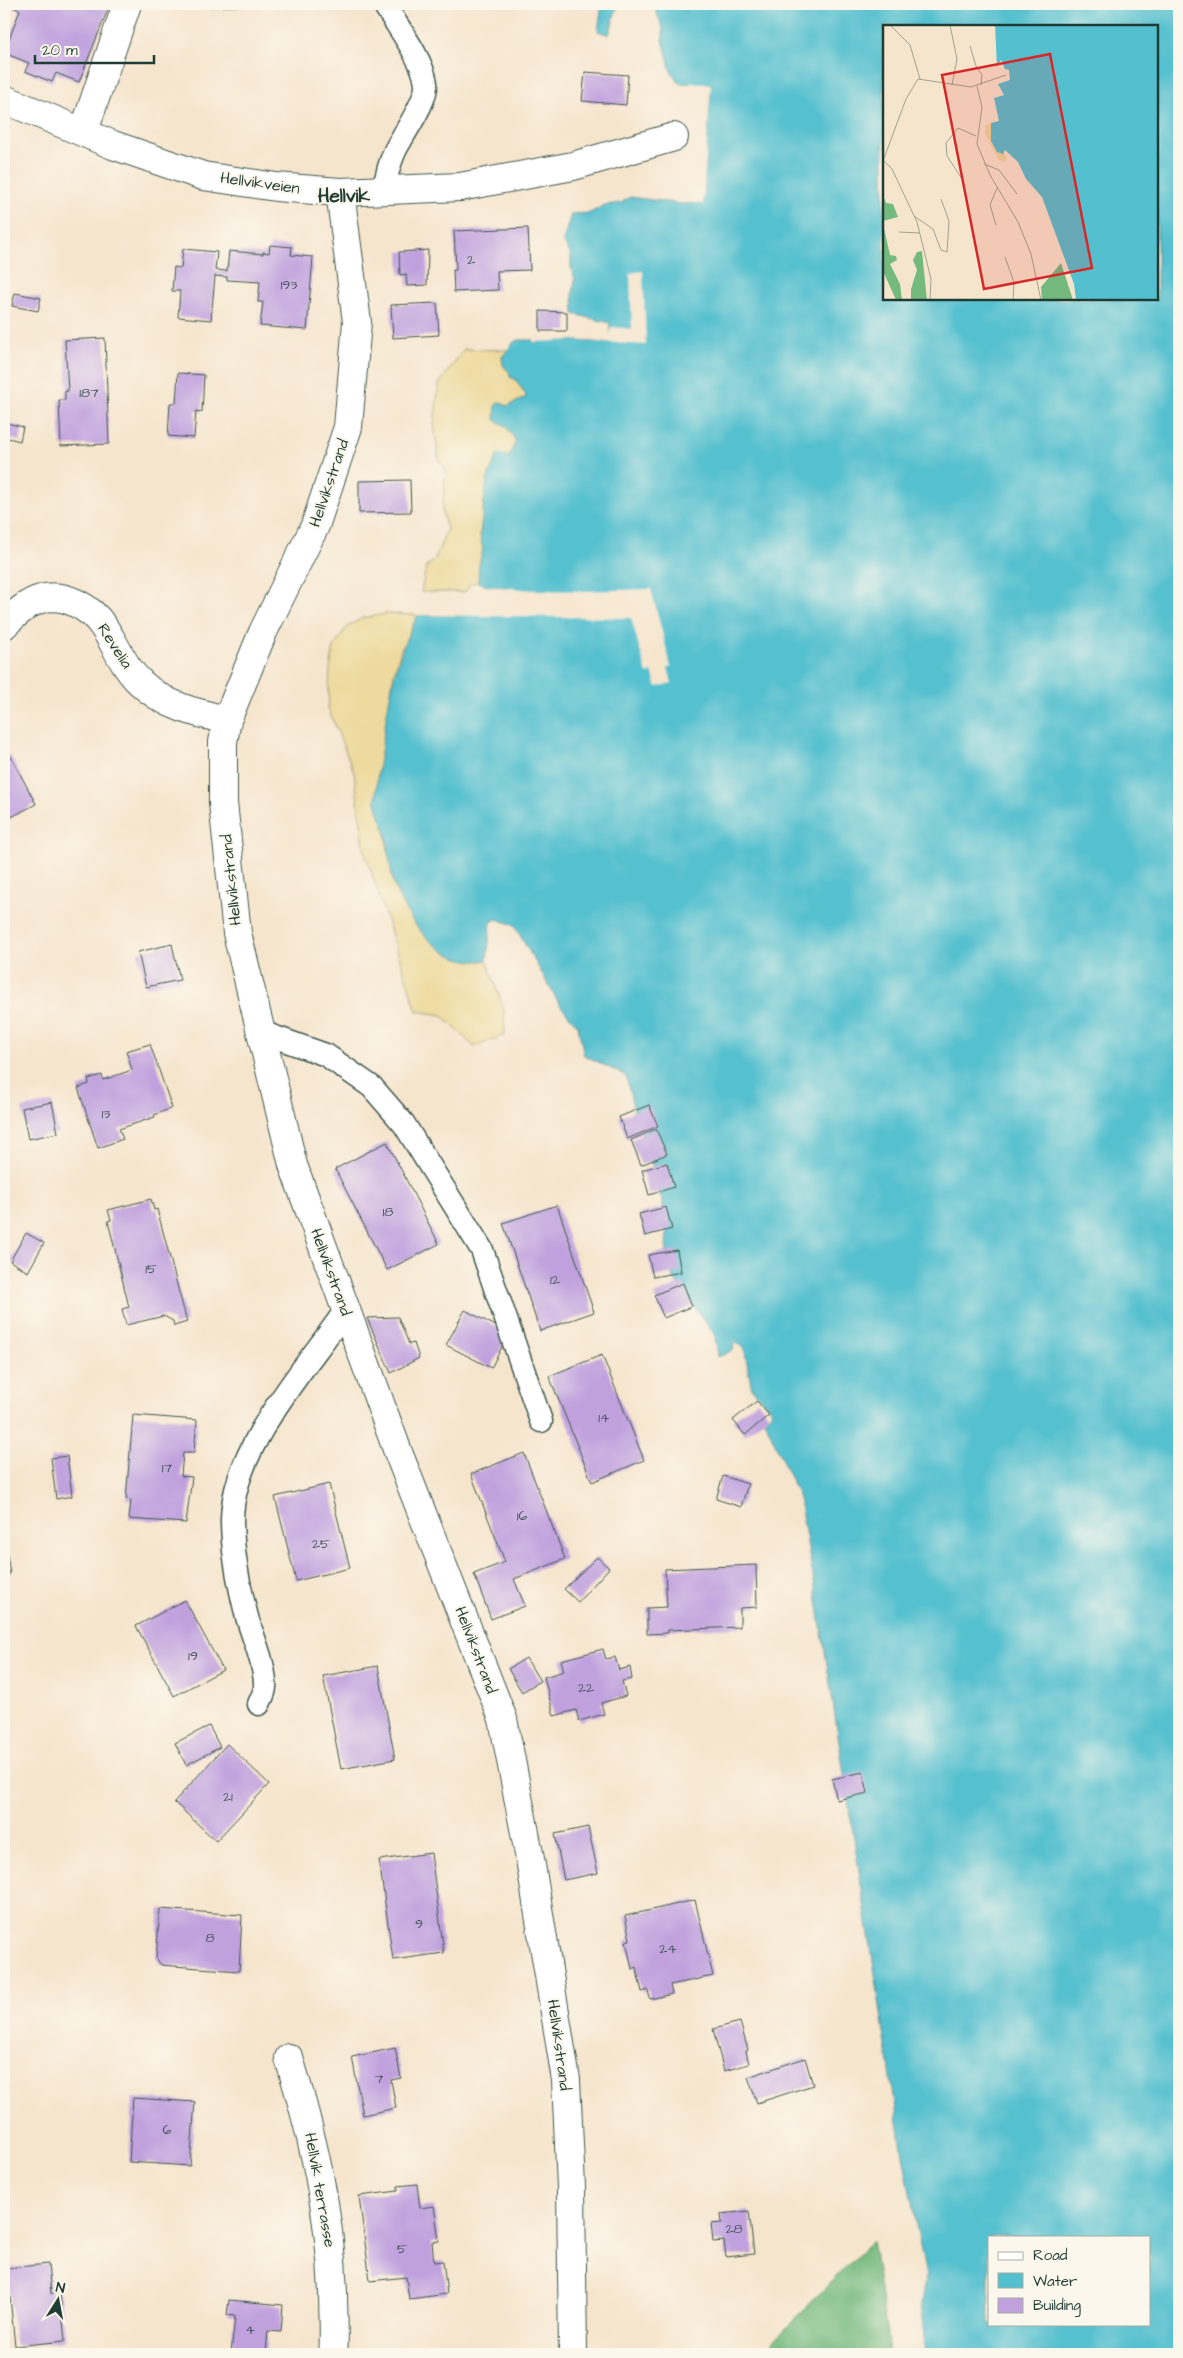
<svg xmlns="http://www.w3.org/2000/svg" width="1183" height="2358" viewBox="0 0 1183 2358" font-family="'Architects Daughter',sans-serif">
  <rect width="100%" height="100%" fill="#fbf7ec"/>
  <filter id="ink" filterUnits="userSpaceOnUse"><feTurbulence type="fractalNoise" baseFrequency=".02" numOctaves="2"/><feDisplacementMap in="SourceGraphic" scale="10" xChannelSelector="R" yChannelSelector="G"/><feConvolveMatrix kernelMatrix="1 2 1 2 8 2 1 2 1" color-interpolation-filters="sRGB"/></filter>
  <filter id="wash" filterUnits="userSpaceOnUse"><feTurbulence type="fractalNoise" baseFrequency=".0096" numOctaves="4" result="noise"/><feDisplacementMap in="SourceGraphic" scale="20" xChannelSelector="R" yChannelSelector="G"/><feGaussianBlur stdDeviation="1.12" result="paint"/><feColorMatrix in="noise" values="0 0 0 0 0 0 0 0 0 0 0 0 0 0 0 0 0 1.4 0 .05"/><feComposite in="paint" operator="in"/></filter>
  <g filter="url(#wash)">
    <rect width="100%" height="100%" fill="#f6e5cd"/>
    <path fill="#74ba7f" stroke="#4a7c5a" d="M872,2240L888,2341L887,2354H761Z"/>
    <path fill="#eeda9e" stroke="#868c69" d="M464,349L508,350L502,357L503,365L510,373V377L515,379L526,395L525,398L508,406L499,402L495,420L506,426L516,441L509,457L500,454L497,456L488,478L485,494L480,534L483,549L479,565L478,582L470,584L465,592H421L426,567L435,559L447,529L442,512L446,469L439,461L434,425L439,384Z
      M386,614L418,615L401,649L394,672L383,740L376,801L383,820L393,881L480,961L487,960L504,1010L505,1035L474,1047L442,1015L417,1011L365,853L354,772L328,708L330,669L334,647L346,628L362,618Z"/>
    <path fill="#54c0cf" stroke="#3a7e82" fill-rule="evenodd" d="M602,4H618L609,35L598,31Z
      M653,4H1179V2354H926L921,2311L926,2277L904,2161L815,1587L799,1498L765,1421L772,1411L752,1389L744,1347L734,1342L733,1350L718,1357L715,1335L673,1278L666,1246L667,1233L662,1201L652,1164L636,1119L626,1076L584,1055L578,1026L560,1005L514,925L497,919L491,922L487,960C442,969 404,919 393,881C389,866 389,848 386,832C383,821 377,811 376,800C376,777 381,754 384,731C391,688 397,654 418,615H500L504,587L487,586L478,582L479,565L483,549L480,535L485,494L488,478L497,456L500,454L509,457L516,441L506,426L495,420L496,404L499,402L508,406L525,398L526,395L515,379L510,377V373L503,365L502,357L514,342L518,340H573L609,343L610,323L574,314L573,293L575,279L571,268V255L563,241L571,214L590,213L605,205L621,203L630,197L683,204L703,203L711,84L679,83L671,71L663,40V28ZM884,26H1157V299H884ZM989,2237H1149V2324H989Z"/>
    <path fill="#f6e5cd" d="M690,82L711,84L703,204L683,202L701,201L708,86L677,85L690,84Z
      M643,271L646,345L573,340L533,342L534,339L573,337L607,340L611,327L632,329L630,273Z
      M487,586L532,590L583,591L651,589L671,667L668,668L672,683L657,687L652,672L647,674L631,618L415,615L418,613H498L501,589L487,588Z"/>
    <g id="blocks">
      <path fill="#c0a1de" d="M14,4H110L79,82L56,73L52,82L25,71L29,63L4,53L20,10L13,7Z
        M209,4H238V6L209,7Z
        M585,72L628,75L626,105L582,101Z
        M528,228L530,270L497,271L498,290L454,292L453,270H456L454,231Z
        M270,245L292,247L291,255L313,257L307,330L260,326L263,302H258L260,282L227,280V277L215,276L211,320L178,317L180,291H172L174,267L181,268L183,249L217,252L215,270L227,271L229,251L263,254V252L269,253Z
        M428,250L427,285L407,286L406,274L400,275L399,252Z
        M15,293L41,298L38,311L12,306Z
        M437,303L439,335L393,338L391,305Z
        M540,311L567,312V331H540Z
        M105,338L109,444L61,446L59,400H65V391H68L65,340Z
        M178,373L204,375L202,412L196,411L194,438L168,436L170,403H176Z
        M7,423L23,427L20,441L4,437Z
        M410,480L411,512L359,513V481Z
        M10,755L36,804L4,821V758Z
        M172,944L180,980L146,987L138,952Z
        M150,1044L172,1108L154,1115L155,1117L119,1129L123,1139L98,1148L78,1088L89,1084L88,1079L102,1075L103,1080L132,1070L126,1051Z
        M52,1102L58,1133L28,1139L22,1108Z
        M649,1105L658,1126L627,1139L619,1117Z
        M656,1129L667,1154L641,1165L631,1140Z
        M387,1142L439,1244L387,1270L335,1169Z
        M667,1163L674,1187L649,1195L642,1170Z
        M151,1199L154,1210L157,1209L187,1322L174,1326L173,1321L164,1316L126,1325L122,1309L129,1307L108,1221L111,1220L108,1210Z
        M557,1205L594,1312L540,1331L503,1223Z
        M666,1207L672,1229L645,1236L639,1214Z
        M26,1233L44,1243L28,1272L10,1261Z
        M677,1250L681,1272L653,1277L648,1255Z
        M683,1283L692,1306L664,1318L654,1295Z
        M465,1310L509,1333L491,1368L446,1345Z
        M398,1317L409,1344L414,1343L419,1358L391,1373L367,1318Z
        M602,1355L644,1460L592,1482L549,1376Z
        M757,1401L769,1415L745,1435L733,1420Z
        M133,1415L197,1420L194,1453H183L181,1476L192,1477L186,1523L129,1519L131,1500L126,1499Z
        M524,1453L565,1559L514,1579L525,1606L491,1619L474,1574L505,1562L471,1474Z
        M67,1456L72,1496L56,1499L51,1458Z
        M723,1476L748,1484L741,1507L716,1499Z
        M329,1484L350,1568L296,1581L275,1497Z
        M4,1535L10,1574L4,1575Z
        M597,1557L609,1568L578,1602L564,1589Z
        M756,1565L757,1607L740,1608V1627L668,1630V1633L647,1634V1608L667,1607L665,1569Z
        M185,1600L223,1670L174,1696L136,1626Z
        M603,1649L606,1659L615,1657L619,1670L630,1667L632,1679L622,1681L626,1696L601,1703L604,1714L579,1721L576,1710L554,1716L544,1677L564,1671L561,1660Z
        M526,1658L540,1681L522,1692L508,1669Z
        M378,1666L395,1759L341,1769L323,1676Z
        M209,1726L220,1747L186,1765L175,1743Z
        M227,1744L269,1784L216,1841L174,1802Z
        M863,1772L868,1793L837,1800L832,1779Z
        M588,1827L598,1873L564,1880L555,1834Z
        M431,1853L444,1953L393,1960L379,1860Z
        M695,1900L713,1976L670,1985L672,1994L650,1999L648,1990L642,1992L636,1967L632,1969L626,1941L630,1940L625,1916Z
        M160,1909L242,1915L239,1971L161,1965L156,1958Z
        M740,2022L748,2050L746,2051L749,2064L724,2071L713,2029Z
        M395,2048L401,2078L391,2080L396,2108L363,2115L352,2057Z
        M805,2058L813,2085L757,2103L748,2077Z
        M133,2098L195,2102L190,2166L129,2162Z
        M417,2184L420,2208L434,2206L439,2241L432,2242L434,2262L443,2261L447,2294L409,2299L406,2277L370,2281L359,2196L398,2191V2186Z
        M749,2211L754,2254L726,2257L724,2241L713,2242L711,2224L722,2223L721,2214Z
        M48,2264L51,2294L60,2293L65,2341L15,2346L7,2268Z
        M229,2300L283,2305L281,2332L268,2331L266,2354H231L235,2316L227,2315Z"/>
    </g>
  </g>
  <g filter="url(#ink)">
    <use href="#blocks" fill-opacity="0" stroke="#3f564b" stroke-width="1"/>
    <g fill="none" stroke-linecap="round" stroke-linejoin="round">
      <defs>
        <path id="service" d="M384,190C386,177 389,165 394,153C402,135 428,101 426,83C423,59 396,25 384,4
          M261,1032L326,1055L372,1087L404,1124L482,1250L541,1421
          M259,1704C262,1697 266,1691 265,1683C264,1661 253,1638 247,1617C239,1586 232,1551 232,1519C233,1447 306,1368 345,1311"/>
        <path id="minor" d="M4,99L113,145L203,176L276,187L340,192L460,187L573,166L674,137
          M84,131L127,4
          M340,192L357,322L348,427L315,526L263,632L227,720L223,742V803L237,933L293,1165L398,1452L503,1719L530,1859L566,2080L571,2187L573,2354
          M4,625C14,616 26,603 41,599C64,592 91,608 103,626C116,645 124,668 141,683C165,706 196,713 227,720
          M289,2058C313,2137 330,2211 333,2293C333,2314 335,2334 333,2354"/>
      </defs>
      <use href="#service" stroke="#3f564b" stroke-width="25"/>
      <use href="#minor" stroke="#3f564b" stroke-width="30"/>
      <use href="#service" stroke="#fff" stroke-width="22"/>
      <use href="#minor" stroke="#fff" stroke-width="28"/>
    </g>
  </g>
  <g text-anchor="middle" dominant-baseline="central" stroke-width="4" stroke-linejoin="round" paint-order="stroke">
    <g font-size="14" fill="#47565e">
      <text x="471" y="260">2</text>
      <text x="289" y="285">193</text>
      <text x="89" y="393">187</text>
      <text x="106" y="1114">13</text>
      <text x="388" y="1212">18</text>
      <text x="151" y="1269">15</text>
      <text x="555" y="1280">12</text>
      <text x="604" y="1418">14</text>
      <text x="167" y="1468">17</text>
      <text x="522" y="1516">16</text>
      <text x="321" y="1544">25</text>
      <text x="193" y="1656">19</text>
      <text x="586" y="1688">22</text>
      <text x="228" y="1797">21</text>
      <text x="419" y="1924">9</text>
      <text x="210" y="1938">8</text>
      <text x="668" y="1949">24</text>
      <text x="379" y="2079">7</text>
      <text x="167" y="2130">6</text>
      <text x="734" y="2229">28</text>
      <text x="402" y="2249">5</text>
      <text x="250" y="2330">4</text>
    </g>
    <g font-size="16" fill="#1f3d34" stroke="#fbf7ec">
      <text transform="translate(260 183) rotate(8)">Hellvikveien</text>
      <text transform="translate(329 483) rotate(-71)">Hellvikstrand</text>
      <text transform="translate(115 646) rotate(57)">Revelia</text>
      <text transform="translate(231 880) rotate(-96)">Hellvikstrand</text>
      <text transform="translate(331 1272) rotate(70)">Hellvikstrand</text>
      <text transform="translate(476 1650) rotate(69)">Hellvikstrand</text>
      <text transform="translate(559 2045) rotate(82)">Hellvikstrand</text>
      <text transform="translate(320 2190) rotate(80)">Hellvik terrasse</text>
    </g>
    <g font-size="19" font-weight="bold" fill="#1f3d34" stroke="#fbf7ec">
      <text x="344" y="196">Hellvik</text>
    </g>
  </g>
  <g transform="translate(883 25)">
    <rect width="275" height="275" fill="#f6e5cd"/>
    <path d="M0,170L3,178L10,179L15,192L0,196ZM0,199L7,230L13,231L14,235L7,239L17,259L19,275H13L0,246ZM39,226L44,275H28V264L34,245L30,235L34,227ZM178,238L190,275H159L158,262Z" fill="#74ba7f"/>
    <path d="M108,98L109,117L111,123L121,128L124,135L121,137L115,134L102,108V101Z" fill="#eeda9e"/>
    <path d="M112,0H275V275H193L191,259L159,172L143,154L135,137L122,125L120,129L114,127L108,116V98L116,96L111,73L121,70L115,59L127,55L126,45L122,44L118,35L114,42Z" fill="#54c0cf"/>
    <path fill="none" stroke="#a0a290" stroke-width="1" d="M7,0L27,20L37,54M67,0L74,34L69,60M87,21L93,41L99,50L98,60M94,61L99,82L94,119L107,150L135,197L148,229L158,275M0,135L9,144L34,197L48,254L47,275M0,136L23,74L35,54L88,62L123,50M101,139L116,145L134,169M79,154L64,131L63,118L75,103L93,111M31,191L50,204L58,225L64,227L66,196L58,174M113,200L107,180L114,163M16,207L37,208M122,232L131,257L130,275"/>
    <path fill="#d62828" fill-opacity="0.15" stroke="#d62828" stroke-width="2.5" d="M167,29L209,243L101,264L59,50Z"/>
    <rect width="275" height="275" fill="none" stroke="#1f3d34" stroke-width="2.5"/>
  </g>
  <rect width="1183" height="2358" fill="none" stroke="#fbf7ec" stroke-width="20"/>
  <rect x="988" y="2236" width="162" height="90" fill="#fbf7ec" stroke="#a3ada2"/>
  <rect x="998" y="2252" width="25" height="8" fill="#ffffff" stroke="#a3ada2"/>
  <text x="1033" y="2260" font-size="15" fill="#1f3d34">Road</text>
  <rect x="998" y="2273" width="25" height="15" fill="#54c0cf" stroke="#a3ada2"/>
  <text x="1033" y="2286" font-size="15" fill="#1f3d34">Water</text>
  <rect x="998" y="2298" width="25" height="15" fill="#c0a1de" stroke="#a3ada2"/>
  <text x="1033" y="2310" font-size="15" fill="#1f3d34">Building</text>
  <g transform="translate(58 2300) rotate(11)" stroke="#fbf7ec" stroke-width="4" paint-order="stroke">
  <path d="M0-4L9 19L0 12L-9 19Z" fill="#1f3d34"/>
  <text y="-8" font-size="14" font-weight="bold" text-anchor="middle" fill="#1f3d34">N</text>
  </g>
  <path d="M35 55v8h119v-8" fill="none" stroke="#1f3d34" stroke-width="2.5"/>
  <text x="42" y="55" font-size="15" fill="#1f3d34" stroke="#fbf7ec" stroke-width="4" paint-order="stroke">20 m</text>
</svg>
